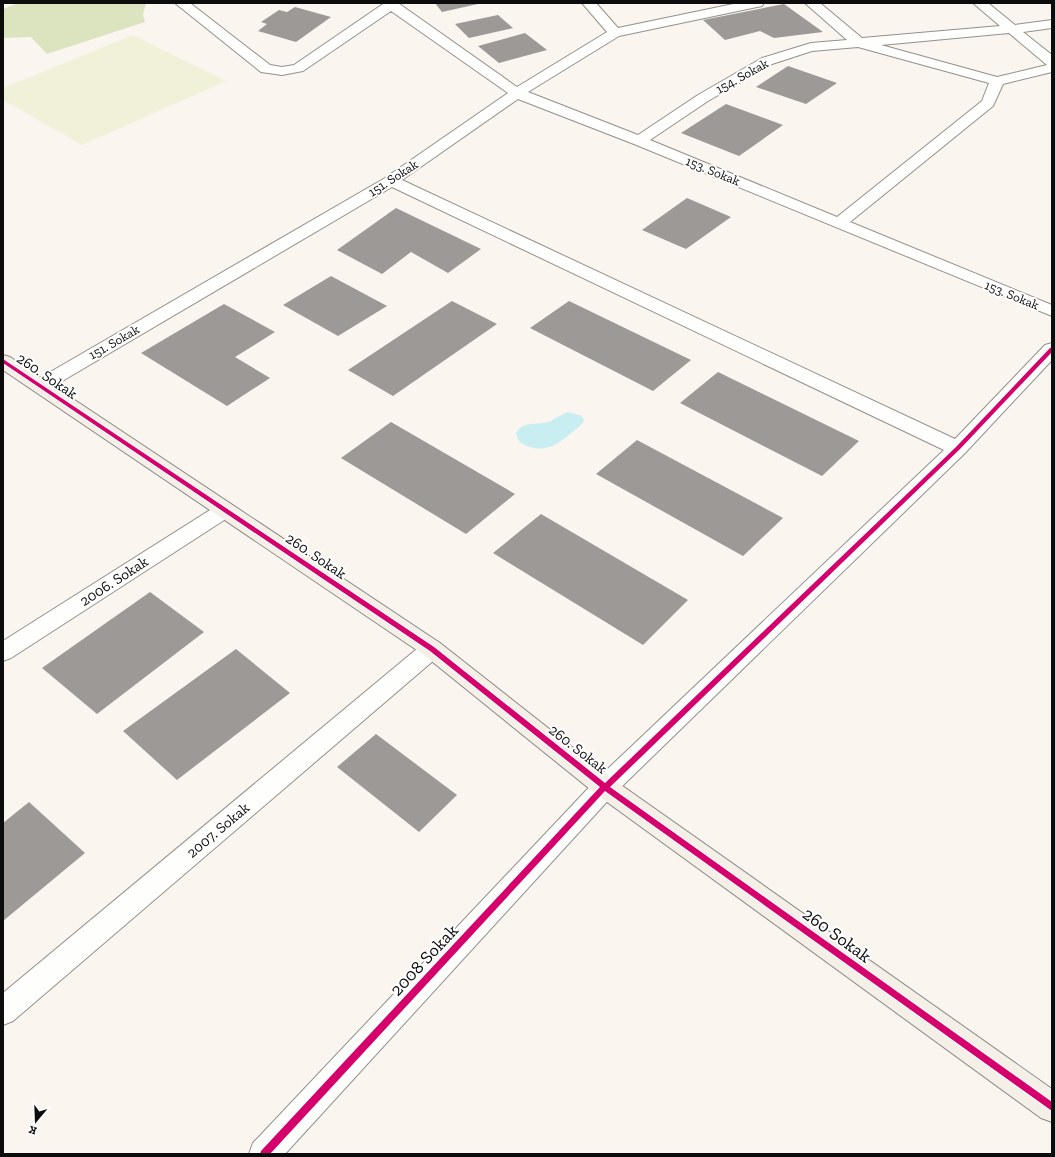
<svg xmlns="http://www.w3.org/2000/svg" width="1055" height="1157" viewBox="0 0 1055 1157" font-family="'Zilla Slab',serif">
  <rect width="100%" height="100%" fill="#faf5ef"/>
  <path fill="#dce4bf" d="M18,3H146L143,14L145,22L47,54L31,37L3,38V9Z"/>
  <path fill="#f1f1da" d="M133,35L226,81L82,145L3,100V88Z"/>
  <path fill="#c8eef2" d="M568,412L582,416L584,421C580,427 576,429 570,434C558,444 547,452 530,447C521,444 518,442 516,433C523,420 539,426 551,421C556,418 562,414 568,412Z"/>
  <path fill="#9c9996" d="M435,3H478V4L442,12Z
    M784,4L823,32L774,38L760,31L725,40L703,20Z
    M295,7L331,17L296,42L258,31L267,24L261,22L279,10L287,12Z
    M498,15L513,28L469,38L455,24Z
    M525,33L547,50L499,63L478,46Z
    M788,66L837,83L806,104L756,87Z
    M726,104L783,125L739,156L681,133Z
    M687,198L731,217L686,249L642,230Z
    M396,208L481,249L448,273L411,252L382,274L337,250Z
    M331,276L387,306L338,336L283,305Z
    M452,301L497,324L393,396L348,370Z
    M569,301L691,360L653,391L530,328Z
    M224,304L275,332L235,357L270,378L227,406L141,353Z
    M718,372L859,441L822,476L680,403Z
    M391,422L515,494L466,534L341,458Z
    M637,440L783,518L743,556L596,474Z
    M541,514L688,600L643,645L493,553Z
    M150,592L204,632L97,714L42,668Z
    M236,649L290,693L177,780L123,731Z
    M376,734L457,795L419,832L337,767Z
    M29,802L85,853L3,921V823Z"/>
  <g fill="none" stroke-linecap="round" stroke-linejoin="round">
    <defs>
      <path id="street" d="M175,3H190L270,65L282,67L294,65L383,4L382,3H398L517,87L607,32L582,3H596L618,28L738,3H764L762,6L757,7L619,36L528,92L638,135L698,95L762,58L811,43L847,40L805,3H820L862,38L1000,26L973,3H988L1015,25L1052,20V28L1023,32L1052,55V72L1003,84L993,106L850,222L1052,305V316L634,144L518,99L402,180L955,439L1045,345L1052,343V360L965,453L614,794L285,1154H249L253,1143L596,780L944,450L392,187L47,390L40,392L33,390L31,386L33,382L385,178L508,93L391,11L303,71L282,75L261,72ZM1009,33L1047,65L997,77L881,45ZM858,47L989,83L982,101L837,217L650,140L708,101L772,64L812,51Z
        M225,503L232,505L235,510L232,515L11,658L3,661V641L218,505Z
        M432,640L440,643L444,649L440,655L13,1021L3,1025V993L424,643Z"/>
      <path id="secondary" d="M3,355L10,357L440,643L614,780L1052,1089V1122L1041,1118L596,794L424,655L3,370Z"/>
    </defs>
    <use href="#street" stroke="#93918e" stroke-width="2"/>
    <use href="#secondary" stroke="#8a8885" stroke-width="2"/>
    <use href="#street" fill="#fefefd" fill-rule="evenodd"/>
    <use href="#secondary" fill="#f4f0e8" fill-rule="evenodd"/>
    <defs>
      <path id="cycleway" d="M1052,347V352L960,449L610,787L1052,1102V1111L605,791L270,1154H260L261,1151L600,787L430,651L3,363V359L434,647L605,783L956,447L1050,348Z"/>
    </defs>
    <use href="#cycleway" stroke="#fff" stroke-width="2"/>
    <use href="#cycleway" fill="#d6006c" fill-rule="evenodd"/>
  </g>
  <g text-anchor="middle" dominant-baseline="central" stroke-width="4" stroke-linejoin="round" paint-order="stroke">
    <g font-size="13" fill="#0c0c0c" stroke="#fff">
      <text transform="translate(742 76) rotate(-29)">154. Sokak</text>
      <text transform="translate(713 171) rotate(22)">153. Sokak</text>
      <text transform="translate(393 178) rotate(-33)">151. Sokak</text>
      <text transform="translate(1012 295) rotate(22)">153. Sokak</text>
      <text transform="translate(114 342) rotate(-30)">151. Sokak</text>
    </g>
    <g font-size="15" fill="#0c0c0c" stroke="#fff">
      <text transform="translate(47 376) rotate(34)">260. Sokak</text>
      <text transform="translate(316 556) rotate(34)">260. Sokak</text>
      <text transform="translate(114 581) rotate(-33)">2006. Sokak</text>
      <text transform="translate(578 749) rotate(38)">260. Sokak</text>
      <text transform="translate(218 830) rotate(-40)">2007. Sokak</text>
    </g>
    <g font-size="18" fill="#0c0c0c" stroke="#fff">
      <text transform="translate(837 935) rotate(36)">260 Sokak</text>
      <text transform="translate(424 960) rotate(-47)">2008 Sokak</text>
    </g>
  </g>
  <rect width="1055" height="1157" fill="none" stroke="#0c0c0c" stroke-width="8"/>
  <g transform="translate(36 1121) rotate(199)" stroke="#ffffff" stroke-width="3" paint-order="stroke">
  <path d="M0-3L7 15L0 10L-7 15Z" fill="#0c0c0c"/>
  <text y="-6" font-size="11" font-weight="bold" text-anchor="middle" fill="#0c0c0c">K</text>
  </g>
</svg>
